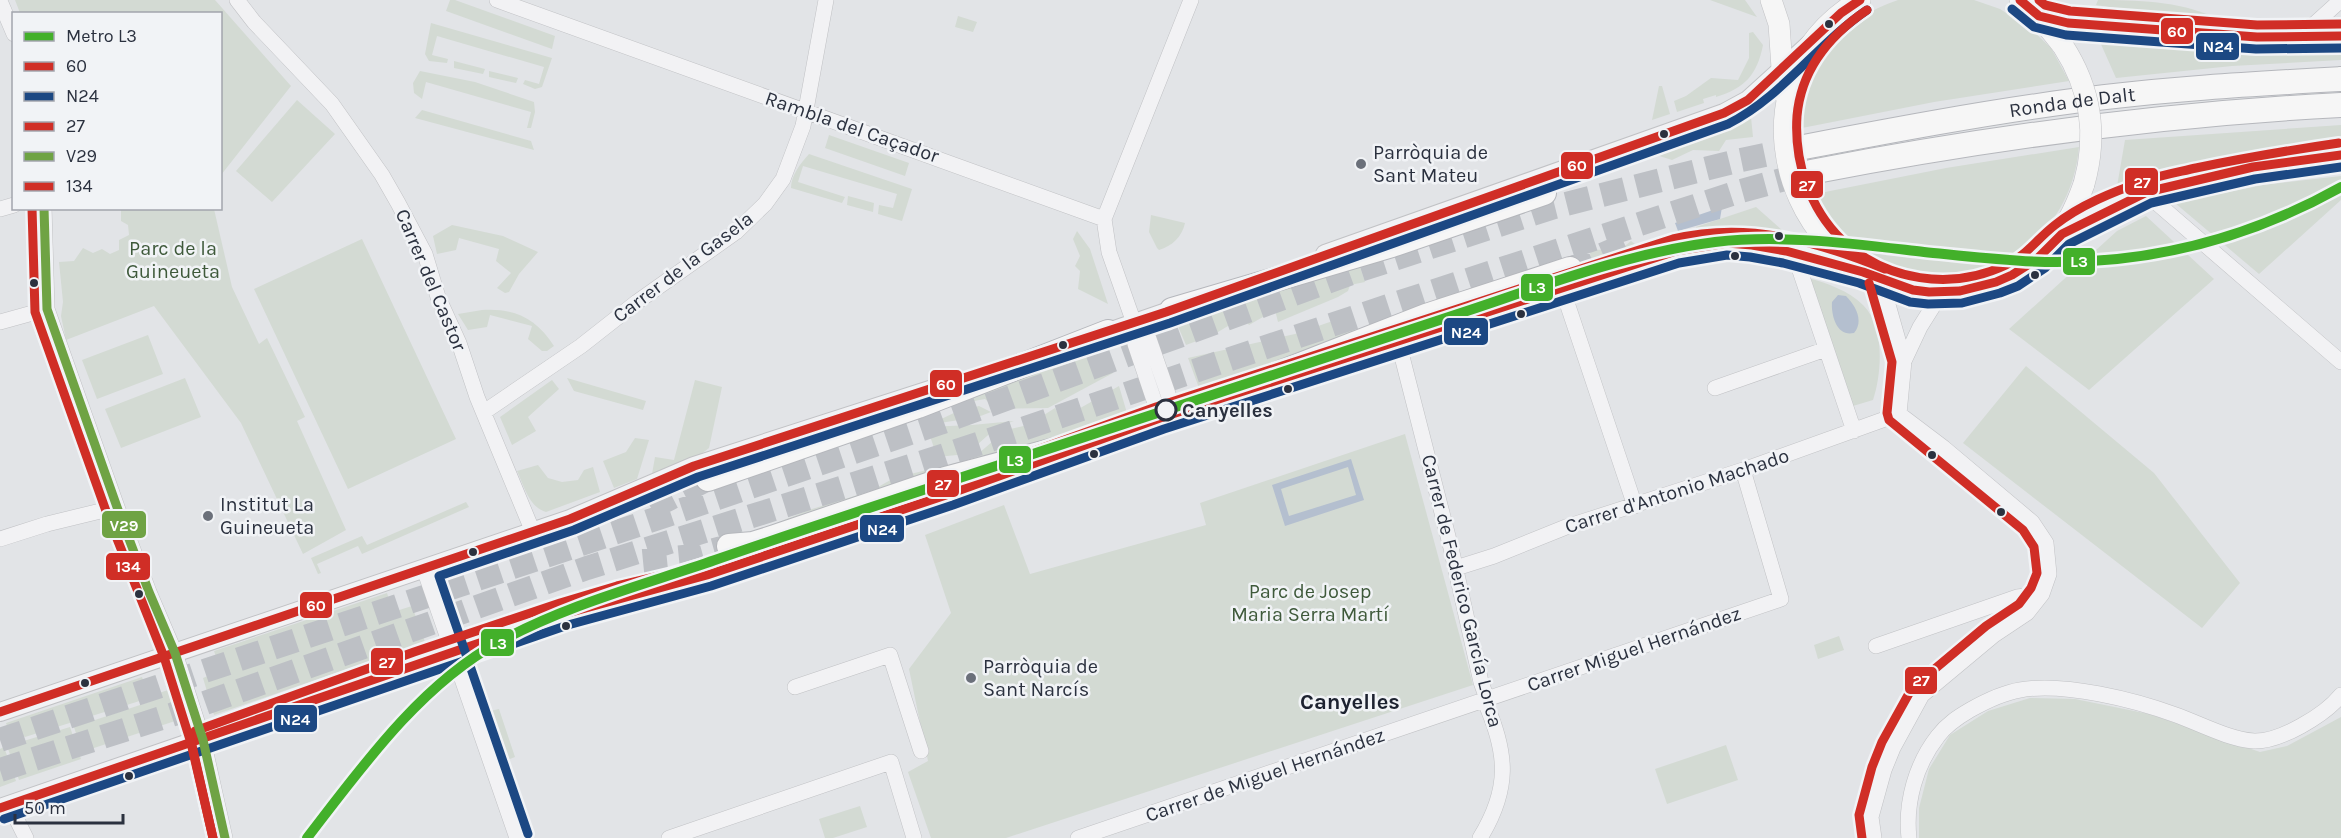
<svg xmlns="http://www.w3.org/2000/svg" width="2341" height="838" viewBox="0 0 2341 838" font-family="Karla,sans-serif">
  <rect width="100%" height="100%" fill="#e2e4e7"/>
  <path fill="#d3dad3" d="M15,0H215L291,86L221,175L220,14L20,13Z
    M450,0H455L555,36L552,49L446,11Z
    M1710,0H1745L1757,17Z
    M1898,0H1974L2000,9L2032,30L2051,48L2069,81L1934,102L1802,128C1805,68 1839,19 1898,0Z
    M2098,0C2137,0 2178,1 2214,17L2134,11L2096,5Z
    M958,16L977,22L973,32L955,27Z
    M431,23L552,58L542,87L535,89L523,84L525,80L539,84L544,67L437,36L432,55L448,59L447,63L429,61L425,54Z
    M1753,32L1763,45C1757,75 1745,88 1716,97V95L1703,99L1704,103L1677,112L1674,101L1686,96L1711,78L1738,80L1749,58V33Z
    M2096,33L2226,43L2341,44V60L2232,66L2116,78Z
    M454,61L485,69L483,74L454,68Z
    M420,71L475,82L534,102L535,112L531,128H527L531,112L426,82L422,99L414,93L413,83Z
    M489,71L518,78L516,83L489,77Z
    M1659,86H1662L1670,114L1652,120Z
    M1762,98L1751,117L1753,137L1726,140L1719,151L1693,150L1672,160L1650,153L1638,158L1636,157L1637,151Z
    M297,100L335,134L272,202L236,171Z
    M422,110L531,141L534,150L415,118Z
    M2341,125V148L2115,198L2125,140Z
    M829,135L909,163L905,176L825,148Z
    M2079,147C2066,291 1879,323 1815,194L1946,168Z
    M809,154L912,189L902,221L878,214L879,205L893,208L897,194L803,166L798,182L845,197L842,203L791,188C791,175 801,163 809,154Z
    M2341,176V200L2259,274L2175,203L2263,185Z
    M848,196L874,203L873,212L847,205Z
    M1756,207L1783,231L1779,238L1731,234L1699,237L1696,227Z
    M117,209H214L232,287L259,344L267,338L305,417L297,421L346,530L303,554L241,423L154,306L66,340L61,316L63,302L59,262L74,261L83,248L93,253L102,249L110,254L119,250V240L129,235L128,225L121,221V210Z
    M1151,215L1185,223C1182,237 1172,246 1159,250L1157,248L1149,232Z
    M2146,216L2214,279L2089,390L2009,329L2117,231Z
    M452,225L503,236L538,252L519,274L509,292L505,293L497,288L511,273L496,261L499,249L459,238L456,250L437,254L433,236Z
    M1077,231L1090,249L1108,304L1078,289L1080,271L1075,266L1080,256L1073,239Z
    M362,239L456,439L348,489L254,289Z
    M1631,241L1647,253L1593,270L1590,253L1592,250L1621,249Z
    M1358,261L1365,282L1350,285L1348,291L1338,297L1278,322L1275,310L1249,325L1243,317L1213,335L1186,345L1177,324Z
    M1808,278C1827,283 1849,291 1863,305C1885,326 1882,373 1873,400L1853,406Z
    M482,310C515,308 536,318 554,346L547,351H542L528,339L532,326L490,315L487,327L468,330L458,314Z
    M1350,315L1355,335L1199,388L1188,358L1295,334Z
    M148,335L163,374L97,399L82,360Z
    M1104,348L1113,373L1048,408L996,409L985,399L929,409Z
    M2026,366L2154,473L2240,583L2202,628L1963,443Z
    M185,378L201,417L121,448L105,409Z
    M567,378L646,401L643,410L574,391Z
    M552,380L559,389L528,417L536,431L512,445L500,417Z
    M695,380L722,387L709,448L696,458L652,474L655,457L674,460Z
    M1119,386L1127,413L772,530L771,525L812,509L871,491L894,478L972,459L1006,430L1028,425L1055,408L1061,419Z
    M979,406L991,412L978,417L940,423L935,422L956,412Z
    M1014,421L997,427L967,454L937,457L927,427L972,425Z
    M1405,434L1473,685L1006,838H931L908,772L928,761L909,669L951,613L925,535L1004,505L1030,574L1206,525L1200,503Z
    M635,438L649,440L637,479L614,488L603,461L626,452Z
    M538,465L548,478L562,482L578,480L584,470L593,467L600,492L546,512C529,507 524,486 517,471Z
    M466,502L469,507L362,554L358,546L317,564L321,573L318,574L311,558L362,536L367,545Z
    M387,593L393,612L412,606L425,642L214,715L203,678L221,671L214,651Z
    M1839,636L1844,650L1818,659L1814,645Z
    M142,677L149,698L25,737L13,730L9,732L6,723Z
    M168,690L178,720L82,752L74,727L152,701L150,696Z
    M2030,698L2075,699L2149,714L2260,752L2287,746L2341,717V838H1919V808L1929,769L1950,735L1988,711Z
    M499,709L515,757L507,760L490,711Z
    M70,727L81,759L19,780L7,746Z
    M1726,745L1738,780L1667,804L1655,769Z
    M4,747L16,781L0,787V749Z
    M860,806L867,827L833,838H825L819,819Z"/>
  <path fill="#b4bfcf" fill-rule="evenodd" d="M1722,207L1720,219L1678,231L1675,223Z
    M1838,295L1846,296C1856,306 1864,321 1854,333C1837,337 1831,316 1832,302Z
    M1351,459L1364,500L1285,526L1272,485ZM1348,467L1356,495L1289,516L1281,489Z"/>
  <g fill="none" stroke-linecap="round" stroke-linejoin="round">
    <path stroke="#bdc0c5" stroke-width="24" stroke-dasharray="24 12" stroke-linecap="butt" d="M1570,269L1625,245
      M651,508L708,479
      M643,561L693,556L729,546
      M0,740L940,423L1360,270L1554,207L1741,160L1804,147
      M0,770L174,714L587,568L936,458L1376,310L1741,191L1811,172"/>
    <defs>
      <path id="minor" d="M237,0L254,22L332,104L382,175L398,203L425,254L438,297L459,343L477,397L533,532
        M497,0L1104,219
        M0,1L14,34
        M2299,38L2341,0
        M2147,192L2158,204L2341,362
        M44,208L47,309L117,507L149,592L175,653L203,740L225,838
        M0,209L14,205
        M1104,219L1191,0
        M1104,219L1109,252L1134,323L1135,344L1160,418
        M1794,253L1854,431
        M1881,280L1904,361
        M1562,288L1635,506
        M0,322L47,309
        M1134,323L1149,339L1175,414
        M1398,341L1451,548L1481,682L1487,699L1485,702C1508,754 1510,789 1480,838
        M1715,388L1826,349
        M484,412L581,346L637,302L736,232L765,204L783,179L803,126L826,0
        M1899,414L1904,361L1920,327L1942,292
        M0,539L47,524L117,507
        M1456,568L1494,556L1566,527L1743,470L1899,414
        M424,569L517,838
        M1876,646L2017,597L2042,594
        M795,687L890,655L921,751
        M9,804L26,838
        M669,838L891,762L914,838
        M1078,838L1781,599L1743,470
        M1874,838L1871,817L1884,770L1893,748L1922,695L1994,635L2027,613L2042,594L2049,574L2046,543L2032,522L1944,448L1899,414
        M1909,838C1905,802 1916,764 1938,736C1947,724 1958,717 1970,710C1986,701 2002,693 2020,690C2064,682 2135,700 2176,715C2201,724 2228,739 2254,741C2280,742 2325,715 2341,695"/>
      <path id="tertiary" d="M2039,16L2068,23L2257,37L2341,36
        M2062,234L2147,192L2253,167L2341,155
        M1325,254L1724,113L1748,100L1812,42
        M1097,336L1184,306
        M1343,359C1423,334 1502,308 1581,282C1628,267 1676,245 1726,243C1772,242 1819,260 1863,272
        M1118,434L1200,405
        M0,712L570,519L694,466L942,386
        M0,808L564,614C611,598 659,590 707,575L1016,471"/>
      <path id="secondary" d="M1771,0L1779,24L1782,68L1786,97
        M1860,0C1703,95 1812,338 1988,285C2042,268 2066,235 2084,184
        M2020,0L2039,16L2063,46"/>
      <g id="trunk">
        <path id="s1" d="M1804,147C1893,130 1983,113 2073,101C2162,89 2252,84 2341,79"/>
        <path d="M1811,172C1987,138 2162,114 2341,105"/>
        <path d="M1172,310L1392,245L1544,193"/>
        <path d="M1190,408L1426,316L1570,269"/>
        <path d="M708,479L918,406L1108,332"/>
        <path d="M729,546L753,544L775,537L945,479L1129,430"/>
      </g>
    </defs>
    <use href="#minor" stroke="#c1c2c5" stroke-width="16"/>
    <use href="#tertiary" stroke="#c1c2c5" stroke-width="20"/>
    <use href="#secondary" stroke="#c1c2c5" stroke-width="22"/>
    <use href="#trunk" stroke="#b5b7bc" stroke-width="26"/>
    <use href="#minor" stroke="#f2f2f4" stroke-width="15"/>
    <use href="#tertiary" stroke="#f2f2f4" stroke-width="18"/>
    <use href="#secondary" stroke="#f6f6f6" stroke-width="21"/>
    <use href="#trunk" stroke="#f6f6f6" stroke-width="24"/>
    <defs>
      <path id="secondary-bridge" d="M2063,46C2091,89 2098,134 2084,184"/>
    </defs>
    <use href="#secondary-bridge" stroke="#c1c2c5" stroke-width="22" stroke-linecap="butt"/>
    <use href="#secondary-bridge" stroke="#f6f6f6" stroke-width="21"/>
    <defs>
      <path id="bus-1" d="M2020,0L2039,16L2068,23L2257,37L2341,36
        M0,712L570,519L694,466L1166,312L1724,113L1748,100L1841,13L1860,0
        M0,808L564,614L707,575L949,494L1160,418L1676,251L1727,243L1752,245L1786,251L1863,272L1913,290L1929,292L1960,291L1996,282L2012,275L2037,259L2062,234L2147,192L2253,167L2341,155"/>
      <path id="bus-2" d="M2012,9L2034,27L2066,35L2256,49L2341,48
        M4,819L568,625L711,586L953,505L1164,429L1679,263L1727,255L1750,257L1783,263L1859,283L1910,302L1928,304L1962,303L2000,293L2018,286L2045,268L2069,244L2151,203L2255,179L2341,167
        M528,834L439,576L574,530L698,477L1170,323L1728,124C1782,97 1817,44 1867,10"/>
      <path id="bus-3" d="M2039,0L2045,5L2070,11L2257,25L2341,24
        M1867,10C1830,35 1801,70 1797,116C1794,161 1809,208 1842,240C1886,281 1951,291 2006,265C2026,256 2038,238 2055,225C2080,205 2113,192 2144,181C2161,175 2179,172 2196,168C2244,158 2291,150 2339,143
        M213,838L191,741L195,731L414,652L560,603L617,586L672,573L703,564L945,483L1156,407L1673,239C1748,221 1816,241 1885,269
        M1862,838L1859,815L1872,767L1882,742L1912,688L1986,626L2019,604L2031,588L2037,573L2034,547L2023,530L1889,420L1887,413L1892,362L1869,283"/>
      <path id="bus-4" d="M44,208L47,309L117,507L149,592L175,653L203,740L225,838"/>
      <path id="bus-5" d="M32,208L35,312L106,511L164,657L191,743L213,838"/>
    </defs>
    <use href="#bus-1" stroke="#f1f3f6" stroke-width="14"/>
    <use href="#bus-2" stroke="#f1f3f6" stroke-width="14"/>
    <use href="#bus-3" stroke="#f1f3f6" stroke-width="14"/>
    <use href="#bus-4" stroke="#f1f3f6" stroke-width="14"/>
    <use href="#bus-5" stroke="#f1f3f6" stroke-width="14"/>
    <use href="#bus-1" stroke="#d02e26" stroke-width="9"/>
    <use href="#bus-2" stroke="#1c4883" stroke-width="9"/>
    <use href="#bus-3" stroke="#d02e26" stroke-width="9"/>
    <use href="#bus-4" stroke="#6fa344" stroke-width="9"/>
    <use href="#bus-5" stroke="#d02e26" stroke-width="9"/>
    <defs>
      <path id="metro-1" d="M307,838C361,768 420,685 499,642C566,605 643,585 715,560C851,513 988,469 1124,424C1239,386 1355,348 1470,310C1548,284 1633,252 1715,242C1784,234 1855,244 1924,252C1964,256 2005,261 2045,262C2150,264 2250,238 2341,187"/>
    </defs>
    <use href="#metro-1" stroke="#f1f3f6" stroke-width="15"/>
    <use href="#metro-1" stroke="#43b02a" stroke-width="10"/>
  </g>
  <g fill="#2b313f" stroke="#f1f3f6" stroke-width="2">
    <circle cx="1829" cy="24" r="5"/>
    <circle cx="1664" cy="134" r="5"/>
    <circle cx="1779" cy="236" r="5"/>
    <circle cx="1735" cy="256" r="5"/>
    <circle cx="2035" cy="275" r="5"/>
    <circle cx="34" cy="283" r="5"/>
    <circle cx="1521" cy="314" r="5"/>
    <circle cx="1063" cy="345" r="5"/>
    <circle cx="1288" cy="389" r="5"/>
    <circle cx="1094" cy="454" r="5"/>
    <circle cx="1932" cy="455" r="5"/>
    <circle cx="2001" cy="512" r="5"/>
    <circle cx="473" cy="552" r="5"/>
    <circle cx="139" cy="594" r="5"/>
    <circle cx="566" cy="626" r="5"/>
    <circle cx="85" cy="683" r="5"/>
    <circle cx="129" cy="776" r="5"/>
  </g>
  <g fill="#6b707a" stroke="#f1f3f6" stroke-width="2">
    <circle cx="1361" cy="164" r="6"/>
    <circle cx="208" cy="516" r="6"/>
    <circle cx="971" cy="678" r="6"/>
  </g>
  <circle fill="#f1f3f6" stroke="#2b313f" stroke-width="3" cx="1166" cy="410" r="10"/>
  <g text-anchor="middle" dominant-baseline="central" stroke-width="5" stroke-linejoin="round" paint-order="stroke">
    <g font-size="20" fill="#2b313f" stroke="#f1f3f6">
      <text stroke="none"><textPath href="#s1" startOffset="272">Ronda de Dalt</textPath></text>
      <text transform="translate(852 127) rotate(19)">Rambla del Caçador</text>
      <text transform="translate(683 267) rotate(-37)">Carrer de la Gasela</text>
      <text transform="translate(431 280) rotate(67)">Carrer del Castor</text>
      <text transform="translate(1677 491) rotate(-18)">Carrer d'Antonio Machado</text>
      <text transform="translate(1462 591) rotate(76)">Carrer de Federico García Lorca</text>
      <text transform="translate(1634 649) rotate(-19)">Carrer Miguel Hernández</text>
      <text transform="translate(1265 775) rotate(-19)">Carrer de Miguel Hernández</text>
    </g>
    <g font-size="20" fill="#2b313f" stroke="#f1f3f6" text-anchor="start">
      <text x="1373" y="152">Parròquia de<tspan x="1373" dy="23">Sant Mateu</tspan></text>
      <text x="220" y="504">Institut La<tspan x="220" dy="23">Guineueta</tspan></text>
      <text x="983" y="666">Parròquia de<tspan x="983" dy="23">Sant Narcís</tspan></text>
    </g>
    <g font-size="20" fill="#3e593a" stroke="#f1f3f6">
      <text x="173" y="248">Parc de la<tspan x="173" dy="23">Guineueta</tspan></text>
      <text x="1310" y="591">Parc de Josep<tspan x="1310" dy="23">Maria Serra Martí</tspan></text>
    </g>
    <g font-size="20" font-weight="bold" fill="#2b313f" stroke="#f1f3f6" text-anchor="start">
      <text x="1182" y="410">Canyelles</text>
    </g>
    <g font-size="22" font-weight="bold" fill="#1d2230" stroke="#f1f3f6">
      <text x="1350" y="702">Canyelles</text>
    </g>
  </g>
  <g stroke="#f1f3f6" stroke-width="2">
    <rect x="2160" y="17" width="34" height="28" rx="6" fill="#d02e26"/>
    <rect x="2195" y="32" width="45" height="29" rx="6" fill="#1c4883"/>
    <rect x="1560" y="151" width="34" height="29" rx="6" fill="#d02e26"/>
    <rect x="2124" y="167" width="35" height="29" rx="6" fill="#d02e26"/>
    <rect x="1790" y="170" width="34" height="29" rx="6" fill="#d02e26"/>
    <rect x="2062" y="247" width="34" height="29" rx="6" fill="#43b02a"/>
    <rect x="1520" y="273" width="34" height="29" rx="6" fill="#43b02a"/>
    <rect x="1443" y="317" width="46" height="29" rx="6" fill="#1c4883"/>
    <rect x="929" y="369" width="34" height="29" rx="6" fill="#d02e26"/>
    <rect x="998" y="445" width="34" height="29" rx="6" fill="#43b02a"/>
    <rect x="926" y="469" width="34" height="29" rx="6" fill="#d02e26"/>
    <rect x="101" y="510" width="46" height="29" rx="6" fill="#6fa344"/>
    <rect x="859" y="514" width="46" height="29" rx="6" fill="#1c4883"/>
    <rect x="105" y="552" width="46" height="29" rx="6" fill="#d02e26"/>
    <rect x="299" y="591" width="34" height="28" rx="6" fill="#d02e26"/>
    <rect x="480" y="628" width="35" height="29" rx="6" fill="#43b02a"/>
    <rect x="370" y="647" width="34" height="29" rx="6" fill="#d02e26"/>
    <rect x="1904" y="666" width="34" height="29" rx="6" fill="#d02e26"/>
    <rect x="273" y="704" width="45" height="29" rx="6" fill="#1c4883"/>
  </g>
  <g font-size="16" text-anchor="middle" font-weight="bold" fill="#fff">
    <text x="2177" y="37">60</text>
    <text x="2218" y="52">N24</text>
    <text x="1577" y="171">60</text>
    <text x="2142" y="188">27</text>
    <text x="1807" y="191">27</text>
    <text x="2079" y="267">L3</text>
    <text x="1537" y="293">L3</text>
    <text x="1466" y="338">N24</text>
    <text x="946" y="390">60</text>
    <text x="1015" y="466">L3</text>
    <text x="943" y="490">27</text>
    <text x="124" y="531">V29</text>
    <text x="882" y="535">N24</text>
    <text x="128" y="572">134</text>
    <text x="316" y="611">60</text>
    <text x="498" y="649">L3</text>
    <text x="387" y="668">27</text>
    <text x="1921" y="686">27</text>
    <text x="295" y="725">N24</text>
  </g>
  <rect x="12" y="12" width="210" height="198" fill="#f1f3f6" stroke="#a2a5ad" stroke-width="1.5"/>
  <rect x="24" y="32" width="30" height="9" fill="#43b02a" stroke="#a2a5ad" stroke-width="1.5"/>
  <text x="66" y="42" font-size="18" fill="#2b313f">Metro L3</text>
  <rect x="24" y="62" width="30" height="9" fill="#d02e26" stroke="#a2a5ad" stroke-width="1.5"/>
  <text x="66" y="72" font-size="18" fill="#2b313f">60</text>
  <rect x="24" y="92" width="30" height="9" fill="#1c4883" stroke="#a2a5ad" stroke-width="1.5"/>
  <text x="66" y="102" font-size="18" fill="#2b313f">N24</text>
  <rect x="24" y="122" width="30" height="9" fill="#d02e26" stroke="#a2a5ad" stroke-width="1.5"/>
  <text x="66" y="132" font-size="18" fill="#2b313f">27</text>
  <rect x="24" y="152" width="30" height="9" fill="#6fa344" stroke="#a2a5ad" stroke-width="1.5"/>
  <text x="66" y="162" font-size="18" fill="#2b313f">V29</text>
  <rect x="24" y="182" width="30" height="9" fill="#d02e26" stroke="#a2a5ad" stroke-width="1.5"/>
  <text x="66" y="192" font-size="18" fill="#2b313f">134</text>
  <path d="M15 814v9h108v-9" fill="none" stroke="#2b313f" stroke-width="3"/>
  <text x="24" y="814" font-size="18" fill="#2b313f" stroke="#f1f3f6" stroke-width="4.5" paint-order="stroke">50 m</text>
</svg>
